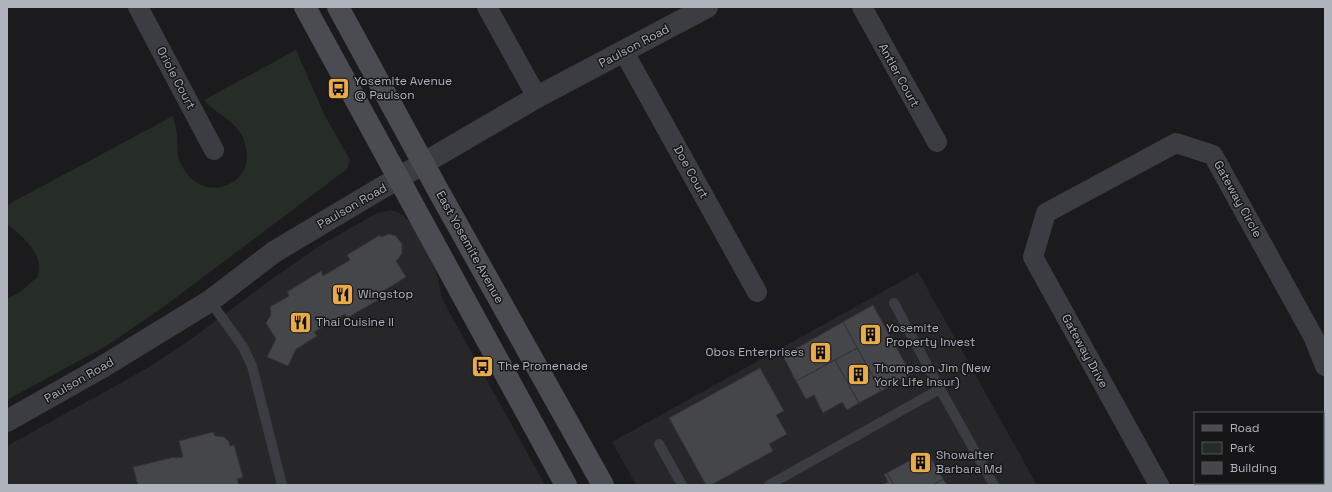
<svg xmlns="http://www.w3.org/2000/svg" width="1332" height="492" viewBox="0 0 1332 492" font-family="'Space Grotesk',sans-serif">
  <rect width="100%" height="100%" fill="#1b1b1d"/>
  <path fill="#27272a" d="M390,210L398,212L407,219L412,225L428,253L437,275L441,295L446,306L545,485H7V446L144,370L187,342L269,281L321,245L377,213Z
    M918,272L1037,485H636L612,442Z"/>
  <path fill="#252d26" d="M296,50L324,114L350,160L347,169L166,305L108,345L7,400V298C16,295 24,290 30,283C32,281 36,279 37,277C47,256 21,235 7,224V205L173,116C174,122 176,128 177,134C178,144 176,155 181,164C201,208 263,185 243,138C236,121 215,113 204,100Z"/>
  <path fill="#45464a" stroke="#353539" d="M389,234L396,236L402,244V254L396,261L406,277L375,296L378,300L347,318L345,314L314,332L317,336L296,349L288,366L267,357L276,339L266,323L271,315L270,307L289,296L287,292L321,271L323,276L350,260L347,255L380,235L381,237Z
    M873,305L911,374L881,391L843,322Z
    M843,322L857,348L796,381L783,356Z
    M857,348L881,391L859,403L835,360Z
    M835,360L859,403L847,410L842,402L823,413L814,395L806,399L796,381Z
    M760,368L784,411L776,415L787,434L769,444L773,451L711,485H706L669,418Z
    M213,432L215,436L224,437L229,442L230,446L234,445L243,477L237,479L239,485H138L133,467L175,457V458L183,457L179,441Z
    M927,451L943,479L933,485H894L887,473Z
    M887,473L894,485H882L888,482L884,474Z
    M943,479L947,485H933Z"/>
  <g fill="none" stroke-linecap="round" stroke-linejoin="round">
    <path stroke="#3c3d42" stroke-width="10" d="M210,301L243,347L252,366L282,485
      M894,303L940,389
      M659,444L682,485
      M769,485L940,389L994,485"/>
    <path stroke="#3c3d42" stroke-width="20" d="M138,7L214,150
      M487,7L537,97
      M862,7L937,142
      M624,52L757,292
      M1323,456L1325,454
      M1159,485L1033,257L1046,213L1176,143L1213,155L1314,338L1325,366
      M1270,485L1274,483"/>
    <path stroke="#3c3d42" stroke-width="22" d="M7,421L99,369L210,301L274,252L378,190L537,97L707,7"/>
    <path stroke="#4a4c52" stroke-width="22" d="M305,7L566,485
      M338,7L439,192L603,485"/>
  </g>
  <defs>
    <symbol id="bus-square" viewBox="-11 -11 22 22"><rect x="-9" y="-9" width="18" height="18" rx="4" fill="#e8ab47" stroke="#161618"/><path d="M-5-6H5V4H4V6H2V4H-2V6H-4V4H-5ZM-3.5-4V0h7V-4ZM-3.5 1.2v1.5H-2V1.2ZM2 1.2v1.5H3.5V1.2Z" fill="#111"/></symbol>
    <symbol id="restaurant-square" viewBox="-11 -11 22 22"><rect x="-9" y="-9" width="18" height="18" rx="4" fill="#e8ab47" stroke="#161618"/><path d="M-5-6h1v4h1v-4h1v4h1v-4h1v5L-1.5 .5V6h-2V.5L-5-1ZM5-6V6H3V1.5H1.5Q1.5-4 5-6Z" fill="#111"/></symbol>
    <symbol id="building-square" viewBox="-11 -11 22 22"><rect x="-9" y="-9" width="18" height="18" rx="4" fill="#e8ab47" stroke="#161618"/><path d="M-4-6H4V6H1V3H-1V6H-4ZM-2.5-4.3h1.7v1.8h-1.7ZM.8-4.3h1.7v1.8H.8ZM-2.5-1h1.7V.8h-1.7ZM.8-1h1.7V.8H.8Z" fill="#111"/></symbol>
  </defs>
  <g fill-rule="evenodd">
    <use href="#bus-square" x="326" y="76" width="25" height="25"/>
    <use href="#restaurant-square" x="330" y="282" width="25" height="25"/>
    <use href="#restaurant-square" x="288" y="310" width="25" height="25"/>
    <use href="#building-square" x="858" y="322" width="25" height="25"/>
    <use href="#building-square" x="808" y="340" width="25" height="25"/>
    <use href="#bus-square" x="470" y="354" width="25" height="25"/>
    <use href="#building-square" x="846" y="362" width="25" height="25"/>
    <use href="#building-square" x="908" y="450" width="25" height="25"/>
  </g>
  <g text-anchor="middle" dominant-baseline="central" stroke-width="3" stroke-linejoin="round" paint-order="stroke">
    <g font-size="12" fill="#aeb3bc" stroke="#161618">
      <text transform="translate(634 46) rotate(-28)">Paulson Road</text>
      <text transform="translate(899 75) rotate(61)">Antler Court</text>
      <text transform="translate(176 78) rotate(62)">Oriole Court</text>
      <text transform="translate(691 172) rotate(61)">Doe Court</text>
      <text transform="translate(1238 199) rotate(61)">Gateway Circle</text>
      <text transform="translate(352 206) rotate(-30)">Paulson Road</text>
      <text transform="translate(470 247) rotate(61)">East Yosemite Avenue</text>
      <text transform="translate(1085 351) rotate(61)">Gateway Drive</text>
      <text transform="translate(79 380) rotate(-30)">Paulson Road</text>
    </g>
    <g font-size="12" fill="#aeb3bc" stroke="#161618" text-anchor="start">
      <text x="354" y="81">Yosemite Avenue<tspan x="354" dy="14">@ Paulson</tspan></text>
      <text x="358" y="294">Wingstop</text>
      <text x="316" y="322">Thai Cuisine II</text>
      <text x="886" y="328">Yosemite<tspan x="886" dy="14">Property Invest</tspan></text>
      <text x="804" y="352" text-anchor="end">Obos Enterprises</text>
      <text x="498" y="366">The Promenade</text>
      <text x="874" y="368">Thompson Jim (New<tspan x="874" dy="14">York Life Insur)</tspan></text>
      <text x="936" y="455">Showalter<tspan x="936" dy="14">Barbara Md</tspan></text>
    </g>
  </g>
  <rect width="1332" height="492" fill="none" stroke="#aeb3bc" stroke-width="16"/>
  <rect x="1194" y="412" width="130" height="72" fill="#161618" stroke="#53555a"/>
  <rect x="1202" y="425" width="20" height="6" fill="#4a4c52" stroke="#53555a"/>
  <text x="1230" y="432" font-size="12" fill="#aeb3bc">Road</text>
  <rect x="1202" y="442" width="20" height="12" fill="#252d26" stroke="#53555a"/>
  <text x="1230" y="452" font-size="12" fill="#aeb3bc">Park</text>
  <rect x="1202" y="462" width="20" height="12" fill="#45464a" stroke="#53555a"/>
  <text x="1230" y="472" font-size="12" fill="#aeb3bc">Building</text>
</svg>
